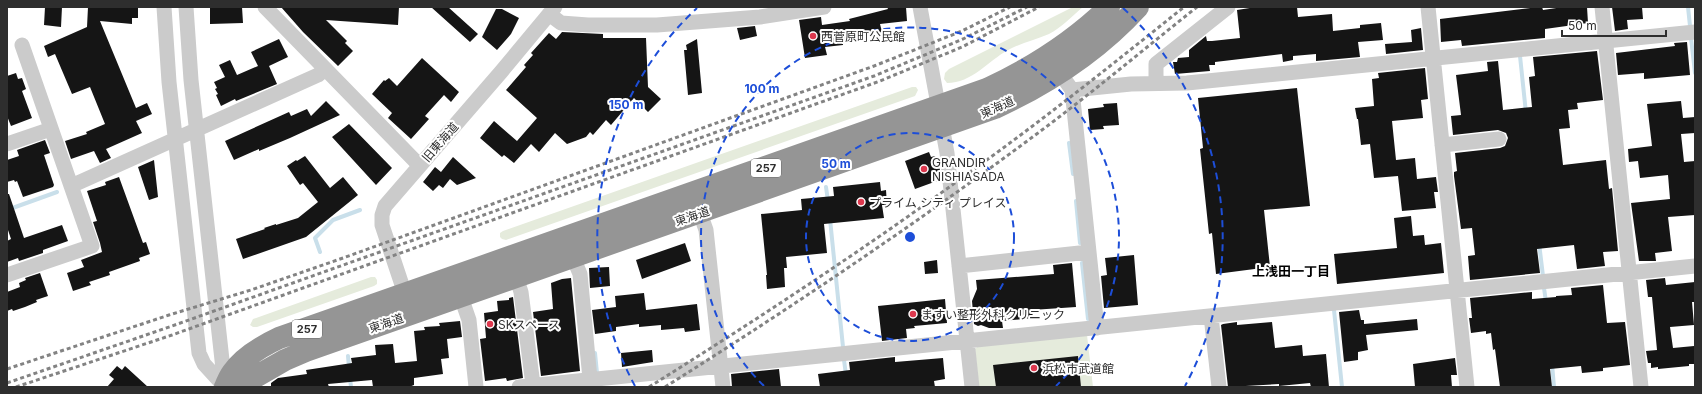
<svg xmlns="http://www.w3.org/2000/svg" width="1702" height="394" viewBox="0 0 1702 394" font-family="Inter,'Noto Sans JP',sans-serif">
  <rect width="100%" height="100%" fill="#fff"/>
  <path fill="#e5ebdc" d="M1073,7H1083C1072,16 1061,28 1049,34C1035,40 1021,43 1008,50C988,61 972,83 947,83L944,79L945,73L949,69Z
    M912,87H916L918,90L915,96L506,240L502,239L500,237V233L503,231Z
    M371,277H375L377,280V284L374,286L257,327H253L250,325L253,319Z
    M1087,335L1093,387H979L975,349L978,346Z"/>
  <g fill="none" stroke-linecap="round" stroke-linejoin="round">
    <path stroke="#c9dfea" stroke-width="4" d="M1688,7L1690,26
      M1691,38L1695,73
      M1520,56L1526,113
      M1069,143L1073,174
      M826,187L828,201
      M1076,201L1080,243
      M7,210L57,192
      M830,219L843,347
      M1539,243L1543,276
      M320,252L315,238L333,220L360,210
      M1082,263L1088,319
      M1544,288L1546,302
      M1334,310L1342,387
      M595,353L597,373
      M348,356L349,367
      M844,360L846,375
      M1552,364L1554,387
      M350,378L351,387"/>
  </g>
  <path fill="#151515" d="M45,7H62L61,27L44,25Z
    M88,7H138V18H132V24L100,21L136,108L147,103L152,114L136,121L142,133L106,149L111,158L100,163L94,151L71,159L65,141L87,134L86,132L105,124L90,87L72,94L55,54L48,57L44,46L87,27Z
    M210,7H242L243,23L210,24Z
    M281,7H399L398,25L326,20L347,41L345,43L353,51L338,66L303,32Z
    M431,7H448L478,34L470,42Z
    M887,7H906L907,21L880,24L882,32L843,43V45L825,47L827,55L805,58L799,20L821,17L822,25L850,21L849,19L888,9Z
    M1256,7H1297L1298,17L1332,14L1333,31L1360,28V25L1381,23L1383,40L1358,42L1360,57L1316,61V54L1293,56V60L1283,62L1282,54L1215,62V65H1209L1210,71L1175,74L1173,62H1177L1178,58L1189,57V50L1206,36L1207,41H1212L1240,38L1237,10Z
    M1539,7H1542L1543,10L1563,7H1587L1588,23L1545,29V38L1462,46L1461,40L1441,42L1440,19Z
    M1612,7H1642L1643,19L1627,20L1628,29L1615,31Z
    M496,9H502L519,18L511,34L497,50L482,37Z
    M755,26L757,36L740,40L737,28Z
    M1421,28L1423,50L1386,54L1385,44L1412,42L1411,30Z
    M562,32L603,34V38H646L648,87L661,99L648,112L634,98L611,125L606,120L593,135L590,132L586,137L567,144L555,133L539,152L531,144L514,163L504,155L502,157L480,138L494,121L517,141L537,118L506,90L526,67L524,65L533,55L531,53L549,33L556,39Z
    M279,39L288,57L269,66L277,84L236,101L235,99L221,106L216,95L218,94L215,89L217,88L214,82L225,77L219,65L230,60L237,75L258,66L251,52Z
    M697,39L702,93L688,95L684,50H687L686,45Z
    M1687,42L1690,75L1644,79V73L1618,75L1616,53L1675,46L1674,43Z
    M1597,51L1603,100L1577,103L1578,109L1568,110L1570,128L1559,129L1563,165L1606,160L1609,189L1612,188L1618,251L1603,252L1605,266L1577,269L1574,245L1537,249L1540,273L1470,280L1468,256L1475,255L1472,228L1461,229L1454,176V172L1457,171L1455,153L1500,148L1505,146L1508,138L1506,133L1498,130L1453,135L1451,116L1461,115L1456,75L1488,71L1487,62L1498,61L1503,110L1532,107L1529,77L1535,76L1533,57Z
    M422,58L459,92L451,102L444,95L425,116L429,119L411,139L388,118L392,113L372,94L384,80L385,81L389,78L397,86Z
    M1425,68L1428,99L1421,100L1423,118L1392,121L1396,160L1415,158L1417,179L1436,177L1438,192H1434L1436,208L1402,211L1398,176L1374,178L1370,144L1361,145L1358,119H1357L1355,108L1374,106L1372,79L1379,78L1378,73Z
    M16,73L18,79L22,78L26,89L22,91L32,118L11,126L7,116V76Z
    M1297,88L1310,206L1264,210L1270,267L1216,274L1212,233L1209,234L1200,149L1203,148L1198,98Z
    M326,101L340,115L290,138L259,151V149L234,160L225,141L289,112L291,116L307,109L311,116Z
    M1681,101L1683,118L1695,117V133L1681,134L1684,162L1695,161V215L1668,217L1672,251L1655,253L1656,261H1639L1631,203L1670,199L1668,175L1640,178L1638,161L1629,162L1628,149L1652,146L1647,104Z
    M1117,103L1119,125L1103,126L1104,129L1090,130L1088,109L1104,107L1103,104Z
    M349,124L392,168L376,185L332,137Z
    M45,140L50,153L44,155L54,185L53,187L23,197L17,181L15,182L14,180L7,182V160L19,156L17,150Z
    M929,152L931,157L935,156L940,170L941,178L937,179V181L915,189L905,161Z
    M305,156L330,188L343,177L358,195L306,237L243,259L236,239L265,229L264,228L276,224V225L298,218L318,202L303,183L300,185L287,166L296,160L297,161Z
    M453,157L476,178L457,185L450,179L443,188L439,185L433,191L423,182L435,167L441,172Z
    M154,160L158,197L149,200L138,167Z
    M119,177L143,243L146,242L150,254L139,258L140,261L109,272L110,275L89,282L91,285L73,291L67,273L84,267L81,260L102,252L100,243L93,222L97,221L87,191L106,185L105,182Z
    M880,182L881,191L886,190L887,205H882L884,218L824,224L827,253L786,257L787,268H784L785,287L767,289L766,275H767L761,214L802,210L801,199L834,196L833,187Z
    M7,194H9L24,238L62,225L68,241L43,250V253L19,261L18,258L7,262V241L11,239L7,227Z
    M1411,216L1413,236L1424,235L1425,245L1441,243L1444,273L1337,284L1334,254L1397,248L1394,218Z
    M685,243L691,261L642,279L636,260Z
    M1134,255L1138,305L1104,308L1101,276L1107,275L1105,258Z
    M937,260L938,273L925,274L924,262Z
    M1072,263L1076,307L1032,310L1033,318L1002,321L1003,328H989L981,325L978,326L974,324L972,301L977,289L976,280L1054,274L1053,265Z
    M609,267L610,286L590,288L589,268Z
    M40,273L48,296L36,300L37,302L25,307L13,311L12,309L7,311V292L20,287L19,283L26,280L25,278Z
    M571,278L580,371L541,376L533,312L553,309L551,283L562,279Z
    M1665,278L1666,285L1695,282V302H1692L1694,325L1670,327L1673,348L1694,346L1695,364H1689V366L1658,369V367L1651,368V363H1648L1646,351L1657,350L1652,297H1648L1646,280Z
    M1603,285L1607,323L1625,322L1630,365L1603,368V371L1582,373L1581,366L1550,369L1552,387H1500L1495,349L1493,350L1491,333L1486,334V331L1471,333L1469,318H1472L1470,298L1532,292V299L1556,297V296L1572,295L1571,288Z
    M644,293L646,310L697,304L700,330L685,332L684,328L661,330V325L639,327V324L616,327V331L595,334L592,310L616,307L615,296Z
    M513,297L523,378L507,381L506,378L485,381L480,339L486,338L484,313L498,311L497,301L509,300V298Z
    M945,299L947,323L914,326L915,328L906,329L907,338L882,341L878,306Z
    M1359,310L1361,320H1364V324L1417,319L1418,330L1366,335L1368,350L1358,352V360L1344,362L1339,312Z
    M460,321L462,337L447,339L449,358L441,359L443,374L414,378V385L409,387H373L372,380L328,384L329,387H271V383L278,378L307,374L306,370L352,363L351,358L376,355L375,345L393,344L395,363L417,361L414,331L425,330L424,327L440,326L439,323Z
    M1237,322V325L1272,322L1275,348L1302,345L1303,356L1326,354L1329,387H1311L1310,383L1279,386V384L1228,387L1221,325L1223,324Z
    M652,350L653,362L622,367L621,353Z
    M1078,356L1081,387H996L993,365Z
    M895,357V362L943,358L945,379L934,381L935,387H820L818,374L850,370L849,362Z
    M1455,358L1457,375H1451L1452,387H1415L1413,364Z
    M117,366L122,370L125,366L148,387H107L114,379L109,375Z
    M779,369L781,387H732L731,374Z"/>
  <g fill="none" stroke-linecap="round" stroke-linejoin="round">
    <path stroke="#cbcbcb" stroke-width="15" d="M164,7L169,82L199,353L204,364L225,387
      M186,7L191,80L225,387
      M265,7L419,165
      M920,7L947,153L972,387
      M1428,7L1467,387
      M1602,7L1641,387
      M549,14L561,23L588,25H657L760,17L824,7
      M1060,73L1072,90L1131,84L1187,83L1695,32
      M1156,83V64L1228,7
      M1072,90L1097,328
      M7,144L51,129
      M1442,145L1499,139
      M71,186L318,75L325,69
      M700,213L706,230L723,387
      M573,257L580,274L590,379
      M959,266L1089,252
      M7,275L92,246L22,45
      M516,277L521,292L533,385
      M405,294L382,225V215L385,206L501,72L555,7
      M461,297L469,320L476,387
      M1211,316L1219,387
      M519,387L1695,266"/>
    <path stroke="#959595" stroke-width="22" d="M225,387L243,384L285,360L306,351L995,108C1049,83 1098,51 1138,7
      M225,387C227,382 229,377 232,373C243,357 262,346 279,338L987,89C1032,68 1073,42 1109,7"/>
    <path stroke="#838383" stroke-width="3" stroke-dasharray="4 3" stroke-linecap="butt" d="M7,369L169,315L251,290L343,258L874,66L962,31L1010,7
      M7,383L172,326L874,76L963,39L1027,7
      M16,387L172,335L880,81L962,47L1039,7
      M649,387C758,319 866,248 970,172C1043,120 1114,63 1184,7
      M665,387C797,304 926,217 1050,124C1100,86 1148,46 1197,7"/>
  </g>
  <g fill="none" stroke="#1d4ed8" stroke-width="2" stroke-dasharray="7 5">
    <circle cx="910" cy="237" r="104"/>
    <path d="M764 386A209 209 0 1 1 1056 386"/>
    <path d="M635 386A313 313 0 0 1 697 8M1123 8A313 313 0 0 1 1185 386"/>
  </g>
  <g fill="#dd384e" stroke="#fff" stroke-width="1.5">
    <circle cx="813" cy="36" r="4"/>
    <circle cx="924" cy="169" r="4"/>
    <circle cx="861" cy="202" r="4"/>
    <circle cx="913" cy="314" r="4"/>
    <circle cx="490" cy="324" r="4"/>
    <circle cx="1034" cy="368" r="4"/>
  </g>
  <g text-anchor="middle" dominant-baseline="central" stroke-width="4" stroke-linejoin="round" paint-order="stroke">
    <g fill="#fff" stroke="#6d6d6d" stroke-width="1">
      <rect x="751" y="159" width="30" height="18" rx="3"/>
      <rect x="292" y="320" width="30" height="18" rx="3"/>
    </g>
    <g font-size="11" font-weight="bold" fill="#2e2e2e">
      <text x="766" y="168">257</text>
      <text x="307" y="329">257</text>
    </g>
    <g font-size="12" fill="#2e2e2e" stroke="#fff" text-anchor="start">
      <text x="821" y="36">西菅原町公民館</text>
      <text x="932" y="162">GRANDIR<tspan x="932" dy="14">NISHIASADA</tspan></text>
      <text x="869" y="202">プライム シティ プレイス</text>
      <text x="921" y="314">ますい整形外科クリニック</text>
      <text x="498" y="324">SKスペース</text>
      <text x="1042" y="368">浜松市武道館</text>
    </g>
    <g font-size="12" fill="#2e2e2e" stroke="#fff">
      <text transform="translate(997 107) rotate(-24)">東海道</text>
      <text transform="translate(440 142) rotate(-49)">旧東海道</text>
      <text transform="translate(692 216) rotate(-19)">東海道</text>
      <text transform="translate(386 323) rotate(-19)">東海道</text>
    </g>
    <g font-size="13" font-weight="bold" fill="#000" stroke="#fff">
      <text x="1291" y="271">上浅田一丁目</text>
    </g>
  </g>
  <circle cx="910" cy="237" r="6" fill="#1d4ed8" stroke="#fff" stroke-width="2"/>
  <g font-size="12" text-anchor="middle" font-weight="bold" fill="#1d4ed8" stroke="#fff" stroke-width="4" stroke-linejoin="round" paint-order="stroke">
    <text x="762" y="93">100 m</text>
    <text x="626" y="109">150 m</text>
    <text x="836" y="168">50 m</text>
  </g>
  <rect width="1702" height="394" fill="none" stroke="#2e2e2e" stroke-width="16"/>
  <path d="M1562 30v6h104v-6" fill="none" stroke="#2e2e2e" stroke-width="2"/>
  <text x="1568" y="30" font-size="12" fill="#2e2e2e" stroke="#ffffff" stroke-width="3" paint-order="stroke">50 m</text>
</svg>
